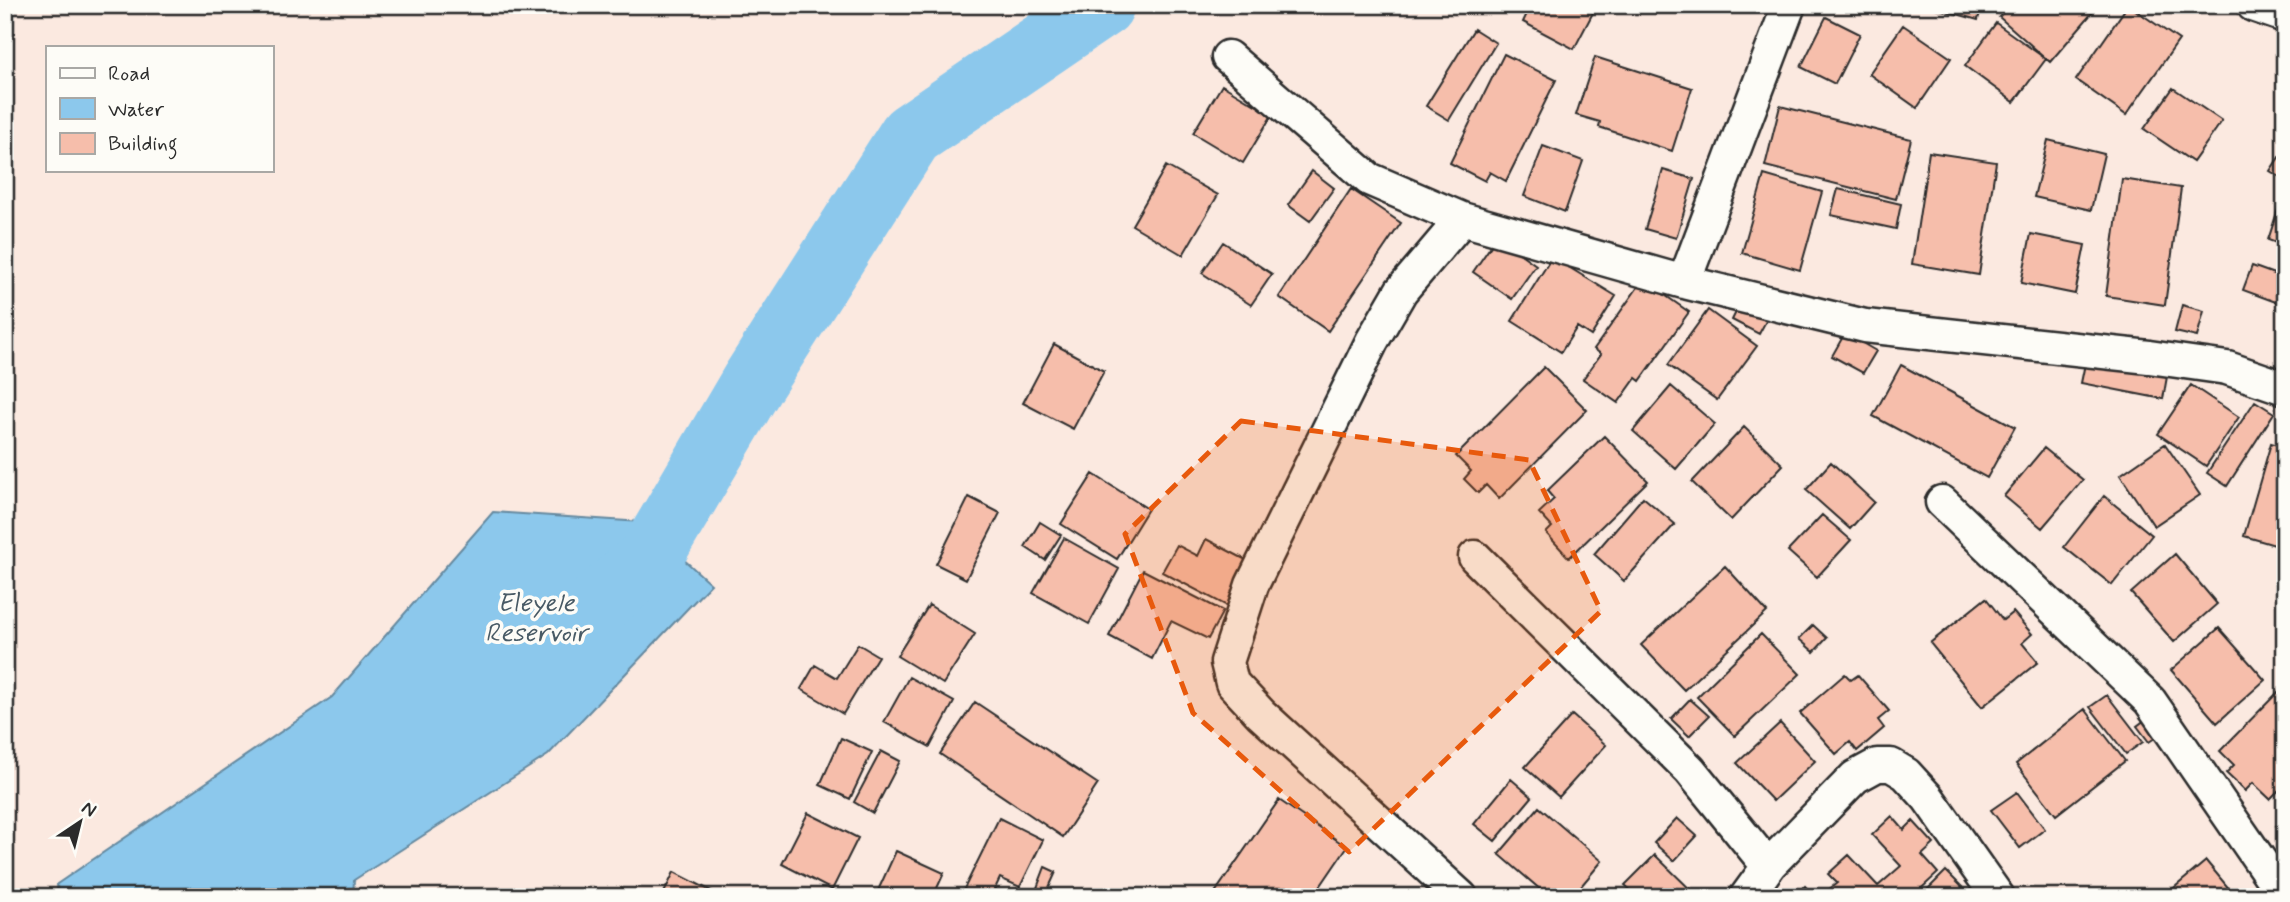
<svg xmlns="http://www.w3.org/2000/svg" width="2290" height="902" viewBox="0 0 2290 902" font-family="Mynerve,sans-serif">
  <rect width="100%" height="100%" fill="#fbe9e0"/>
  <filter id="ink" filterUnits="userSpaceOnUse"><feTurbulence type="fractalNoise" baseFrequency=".0143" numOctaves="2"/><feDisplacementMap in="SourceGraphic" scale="14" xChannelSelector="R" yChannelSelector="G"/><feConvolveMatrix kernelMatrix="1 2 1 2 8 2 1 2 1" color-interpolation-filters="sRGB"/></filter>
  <g filter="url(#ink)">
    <path fill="#8cc8ec" stroke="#65899f" stroke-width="2" d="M493,512L642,522L711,584L548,755L354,880L353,897H58L57,884L332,697Z"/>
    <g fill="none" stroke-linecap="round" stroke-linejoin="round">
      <path stroke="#8cc8ec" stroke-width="65" d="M600,602L649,559L753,382L911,135L1102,5"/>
    </g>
    <path fill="#f6beab" stroke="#2b2b2b" stroke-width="2" d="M1531,5H1597L1574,49L1523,22Z
      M1925,5H1982L1978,20Z
      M2010,5H2099L2050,62L1999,17Z
      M2128,5L2179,40L2126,115L2076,80Z
      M1826,17L1860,34L1835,84L1801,67Z
      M1996,23L2046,59L2014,102L1965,66Z
      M1903,25L1951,58L1917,108L1869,74Z
      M1474,29L1496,43L1449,120L1426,106Z
      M1504,54L1556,80L1506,181L1490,172L1485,181L1450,163Z
      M1595,57L1692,88L1672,151L1599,127L1600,122L1576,115Z
      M1222,85L1272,115L1243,163L1193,133Z
      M2173,88L2222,121L2193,162L2144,129Z
      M1780,106L1911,139L1896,199L1765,166Z
      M2048,140L2104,154L2091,210L2034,197Z
      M1543,146L1583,161L1565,212L1524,196Z
      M2285,148V180L2270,171Z
      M1929,152L1996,162L1979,275L1912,264Z
      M1166,166L1218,195L1183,255L1132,225Z
      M1663,170L1694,179L1676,238L1645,229Z
      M1312,171L1334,188L1310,221L1288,205Z
      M1764,175L1822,192L1800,270L1742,253Z
      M2122,179L2181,188L2165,305L2106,296Z
      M1351,189L1401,223L1328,331L1279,297Z
      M1838,189L1901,204L1896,229L1831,215Z
      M2284,191L2285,192V246L2268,240Z
      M2031,234L2085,245L2075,294L2021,283Z
      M1497,237L1536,265L1512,299L1473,272Z
      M1223,242L1272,274L1251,305L1202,273Z
      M1552,257L1616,296L1591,336L1577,327L1561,352L1512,321Z
      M2252,266L2285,278L2284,305L2243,290Z
      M1643,280L1689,312L1640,381L1636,378L1618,403L1583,379L1601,354L1594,349Z
      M2182,305L2204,311L2197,337L2175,332Z
      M1739,306L1766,321L1759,334L1732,320Z
      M1708,310L1757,346L1717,400L1668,365Z
      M1845,333L1876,351L1863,373L1832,356Z
      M1054,344L1104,371L1073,429L1023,403Z
      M2087,354L2168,371L2163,399L2081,383Z
      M1901,365L2015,427L1987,478L1873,416Z
      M1544,367L1587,410L1499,499L1486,485L1478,493L1464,479L1471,471L1456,456Z
      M2191,385L2239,417L2206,466L2158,434Z
      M1671,386L1715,424L1676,469L1633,431Z
      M2255,401L2274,413L2227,486L2207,473Z
      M1744,427L1783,465L1731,520L1692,482Z
      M1604,436L1648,481L1569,558L1546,533L1552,527L1539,513L1554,499L1547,491Z
      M2271,443L2285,447V548L2244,536Z
      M2165,444L2200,495L2154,526L2120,475Z
      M2044,448L2083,480L2042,528L2004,496Z
      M1831,462L1874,502L1850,529L1806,490Z
      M1093,474L1148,509L1117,559L1061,524Z
      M2104,496L2152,535L2112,585L2064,547Z
      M969,497L1000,513L966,579L936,564Z
      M1643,497L1675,524L1624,581L1594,554Z
      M1822,515L1851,540L1817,577L1788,551Z
      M1040,522L1061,535L1045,560L1025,547Z
      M1064,538L1119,569L1089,624L1033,593Z
      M1206,539L1250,562L1227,606L1162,572L1177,545L1198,556Z
      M2175,554L2217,604L2174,642L2131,593Z
      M1725,566L1767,612L1684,690L1641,645Z
      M1143,570L1223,611L1208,639L1171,621L1152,659L1109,636Z
      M1986,598L2003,620L2013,612L2032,634L2022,643L2038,662L1982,707L1930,643Z
      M929,605L975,634L943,684L897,656Z
      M1813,625L1827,638L1814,652L1799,639Z
      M2219,628L2265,680L2217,723L2171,670Z
      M1761,634L1800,674L1735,736L1697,697Z
      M858,644L878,656L843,714L801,689L815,665L837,678Z
      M1845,674L1851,680L1858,675L1889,711L1878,720L1884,728L1857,751L1850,742L1836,754L1800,713Z
      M909,677L954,702L930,747L884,722Z
      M2285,685V784L2270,799L2253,783L2245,791L2226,773L2234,765L2220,751Z
      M2107,695L2143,742L2126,754L2090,707Z
      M1690,699L1709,716L1689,736L1671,719Z
      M975,702L1098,784L1063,837L940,754Z
      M2085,709L2125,761L2056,815L2016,764Z
      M1572,715L1606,745L1559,797L1525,767Z
      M2149,717L2162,733L2149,742L2137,726Z
      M1780,723L1815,761L1773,801L1737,763Z
      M841,738L872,752L850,799L820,785Z
      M881,751L900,761L873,813L854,802Z
      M1511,779L1532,797L1495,841L1474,824Z
      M2017,792L2045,829L2020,848L1991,810Z
      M1279,800L1347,847L1313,897H1212Z
      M1539,807L1602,861L1572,897H1549L1499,854Z
      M808,813L858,838L832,890L782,864Z
      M1892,816L1904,830L1913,821L1934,844L1922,855L1938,873L1912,897H1832L1827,891L1837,883L1828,874L1849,855L1878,886L1901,866L1872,835Z
      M999,818L1043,840L1020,887L1000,878L991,897H960Z
      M1677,818L1697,836L1674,861L1654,843Z
      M2285,818V836L2276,826Z
      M896,851L944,873L933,897H875Z
      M1655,855L1698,897H1638L1625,885Z
      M2206,861L2236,897H2163Z
      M1045,867L1056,872L1047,892L1037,888Z
      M1946,871L1972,897H1920Z
      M674,872L723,897H662Z
      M1805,886L1815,897H1794Z"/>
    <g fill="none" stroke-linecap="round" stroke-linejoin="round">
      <defs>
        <path id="minor" d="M2253,5L2285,16
          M1228,57L1369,179L1462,219
          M1684,282L1789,5
          M1942,502L2150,701L2285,897
          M1475,557L1690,770L1759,855L1770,864
          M1461,897L1261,714L1232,683L1227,662L1252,585L1372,341L1401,291L1462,219L1684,282L1865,326L2149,357L2227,368L2285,388
          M1746,897L1770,864L1855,777L1877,765H1891L1906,774L1928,798L1998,897"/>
      </defs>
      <use href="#minor" stroke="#2b2b2b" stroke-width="37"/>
      <use href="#minor" stroke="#fdfcf7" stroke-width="32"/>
    </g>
  </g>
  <path fill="#e8590c" fill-opacity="0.2" stroke="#e8590c" stroke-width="5" stroke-dasharray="14 9" stroke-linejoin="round" d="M1241,421L1529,460L1601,611L1349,852L1193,713L1125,534Z"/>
  <g text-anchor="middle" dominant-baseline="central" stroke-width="7" stroke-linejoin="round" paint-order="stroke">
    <g font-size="26" font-style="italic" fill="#485a65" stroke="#fdfcf7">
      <text x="536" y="604">Eleyele<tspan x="536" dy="30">Reservoir</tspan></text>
    </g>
  </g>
  <rect width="2290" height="902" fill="none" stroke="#fdfcf7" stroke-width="28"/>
  <rect x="14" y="14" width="2262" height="874" fill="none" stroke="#2b2b2b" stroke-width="2.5" filter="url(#ink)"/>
  <rect x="46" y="46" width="228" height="126" fill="#fdfcf7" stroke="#a9a8a5" stroke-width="2"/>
  <rect x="60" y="68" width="35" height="10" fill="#fdfcf7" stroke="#a9a8a5" stroke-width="2"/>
  <text x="108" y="80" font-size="21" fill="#2b2b2b">Road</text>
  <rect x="60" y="98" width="35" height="21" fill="#8cc8ec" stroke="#a9a8a5" stroke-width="2"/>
  <text x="108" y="116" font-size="21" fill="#2b2b2b">Water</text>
  <rect x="60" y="133" width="35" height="21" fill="#f6beab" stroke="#a9a8a5" stroke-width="2"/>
  <text x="108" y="150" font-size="21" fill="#2b2b2b">Building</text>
  <g transform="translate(80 822) rotate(35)" stroke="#fdfcf7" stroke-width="5" paint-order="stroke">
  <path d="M0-5L12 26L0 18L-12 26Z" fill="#2b2b2b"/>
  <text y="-10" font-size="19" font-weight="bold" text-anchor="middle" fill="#2b2b2b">N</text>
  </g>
</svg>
